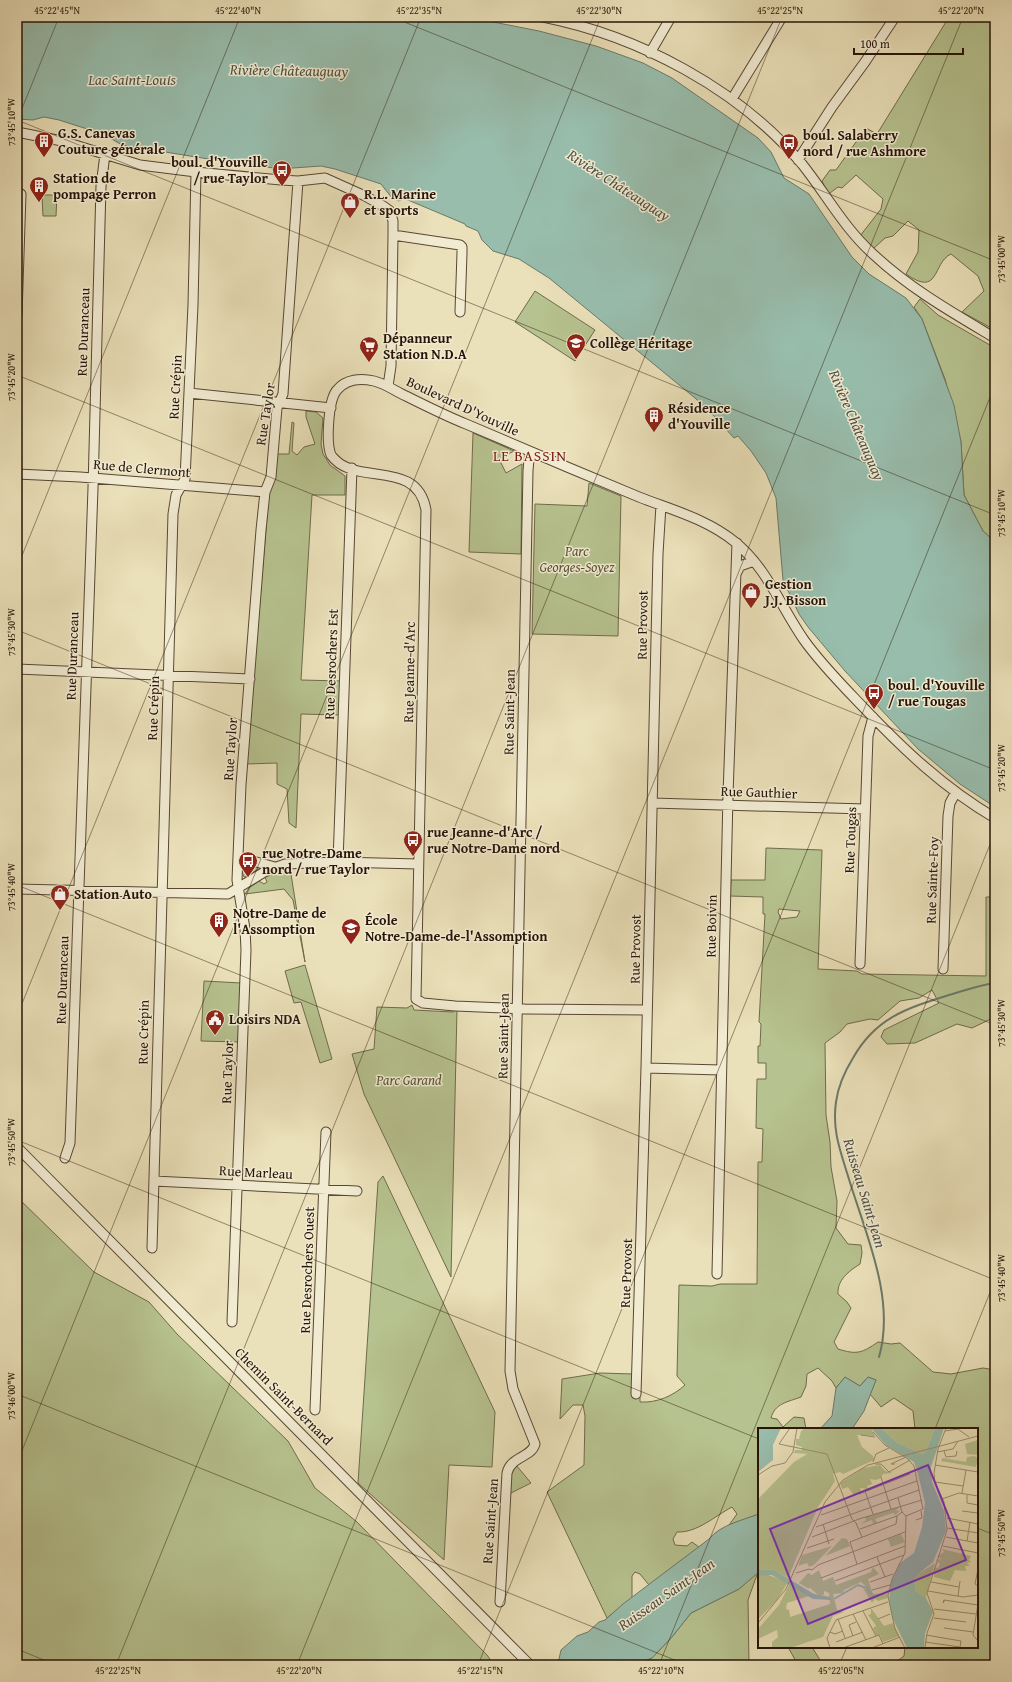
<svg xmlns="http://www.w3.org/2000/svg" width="1012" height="1682" viewBox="0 0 1012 1682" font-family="'Gentium Book Plus',serif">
  <rect width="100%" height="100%" fill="#eae0b9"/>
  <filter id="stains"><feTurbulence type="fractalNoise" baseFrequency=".005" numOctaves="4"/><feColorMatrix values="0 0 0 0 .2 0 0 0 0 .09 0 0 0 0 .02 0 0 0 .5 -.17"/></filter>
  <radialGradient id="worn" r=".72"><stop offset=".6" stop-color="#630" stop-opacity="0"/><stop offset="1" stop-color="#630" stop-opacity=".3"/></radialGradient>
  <path fill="#b6c28f" stroke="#6e6b4b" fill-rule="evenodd" d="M949,17H995V330L962,312L984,291L978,276L951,254C932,263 940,298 906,274L918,252L919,230L908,221L893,236L885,238L873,249L860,236L881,209L883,199L856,175L842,188L838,187L830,193L827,192L822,181L830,170H836L866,128L877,134Z
    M44,195H57L56,216H43L42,196Z
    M535,291L595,330L575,361L515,322Z
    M920,299L938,315L995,348V542L983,531L964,495L961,442L945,379L922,319L914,307Z
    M306,411L316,412L323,418L321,444L323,454L330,465L345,476V495H312L301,680L341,681L340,715L301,714L296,828L289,823L287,789L277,784V763L246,764L269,494L276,454H289L292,422L294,423L292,451L297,455L304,447L315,444L306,417Z
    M473,433L514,451L499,459L506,473L522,464L521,554L469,552Z
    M589,483L621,496L618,636L532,634L535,504L587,506Z
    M766,848L822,850L818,969L857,971L862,974L986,976V897H995V1017L972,1028L957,1024L915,1043L887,1044L881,1037L884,1030L939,1003L932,990L919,998L900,1001L878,1020L870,1019L847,1024L840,1032L825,1043L826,1115L830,1142L831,1167L837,1201L836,1228L848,1244L861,1245L862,1253L860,1264C849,1271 837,1280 838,1294L847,1302L851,1308L834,1342L838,1349C857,1355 862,1353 878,1342L891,1344L900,1343L933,1372L951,1374L983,1368L995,1370V1665H892L904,1656L905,1647H977V1429H915L913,1411L894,1398L881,1407L870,1394L876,1380L868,1377L860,1386L845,1377L836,1388L832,1381L818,1368L807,1374L806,1386L801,1397C788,1402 775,1403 771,1418L777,1419L783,1427L794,1417L804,1418L806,1429H759V1514L729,1525L737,1514L732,1507C715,1516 697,1533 677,1532L673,1539L675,1545L687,1546L692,1542L699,1547L649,1585L640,1574L635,1572L632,1576V1598L607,1618L547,1492L584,1465L585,1416L583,1405H573L560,1419L562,1379L600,1373L633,1374L632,1396L640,1397V1402C657,1403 673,1396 685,1385L677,1376L679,1285L712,1286L720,1284H757L758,1162H762L763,1129L756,1128L757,1079H766V1063H758V1046H760L761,1024L759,1022L765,914H763V897L730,896L731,880H765ZM779,909L800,911L797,917L781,919L778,912Z
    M245,864L258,867V869L247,877H244L241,870Z
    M290,868L305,962L293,900L284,889L245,894L249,888L259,881L264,884L267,882L265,877Z
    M305,965L332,1059L320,1063L301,1002L294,1003L285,971Z
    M204,981L241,983L238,1042L201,1041Z
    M412,1005L414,1010L453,1012L457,1009L451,1277L364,1094L352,1054L374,1049L377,1007L407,1008Z
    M383,1176L495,1412L492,1467L449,1465L444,1560L358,1483L378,1182Z
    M17,1197L94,1272L149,1302L177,1334L288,1441L315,1488L357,1522L487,1655L494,1665H17Z
    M516,1465L531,1483L509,1494L511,1474Z
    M758,1572L748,1600L749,1665H634L652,1658L672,1637L691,1613L739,1589Z
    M788,1647H812L823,1665H798Z"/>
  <path fill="#98bdac" stroke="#6b796a" d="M17,17H169L178,21L213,17H451L483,20L539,31L596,46L643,63L672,78L758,138L771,152L784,178L809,194L852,257L869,274L906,298L922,319L954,405L961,442L964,495L983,531L995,542V807L960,784L918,749L845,671L808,627L799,614L783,580L776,498L766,473L751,451L738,436L734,438L715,417L695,398L549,278L519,259L493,251L482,240L478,231L466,226L465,224L408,200L403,199L399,201L392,198L381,184L335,169L321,166L279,169L244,163L227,162L122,145L103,134L59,120L44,117L33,120L17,119Z
    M845,1377L860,1386L868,1377L876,1380L864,1411L852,1429H820L832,1416L836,1388Z
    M759,1514V1572L739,1589L691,1613L672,1637L652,1658L634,1665H554L559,1659L561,1650L577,1636L588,1632L599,1622L605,1620L623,1604L709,1539C720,1525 743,1520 759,1514Z"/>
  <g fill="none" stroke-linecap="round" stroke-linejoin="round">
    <path stroke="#6b796a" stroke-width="2" d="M879,1357C896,1298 865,1233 848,1176C840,1150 832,1130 836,1102C838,1087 845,1071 853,1058C876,1017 908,1008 949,995C964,991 979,985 995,983"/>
    <defs>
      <path id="minor" d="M543,17C639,36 739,89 802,164C826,194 844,228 873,254C909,288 953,313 995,338
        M650,53L671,17
        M732,99L782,17
        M17,132L62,141L140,165L196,172L281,180L298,181L325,178L365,196L383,206L390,211L393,221V235L391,366L388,386
        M798,160L832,107L865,62L895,17
        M393,235L460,245L462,247V253L460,312
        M17,315L21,194
        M189,393L331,408
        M17,474L80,477L265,492
        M736,574L740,566L754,561
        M17,669L250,679
        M652,803L865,809
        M238,857L275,867
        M338,862L352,468
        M17,889L228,894L266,871L285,864L338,862L418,864
        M860,964L868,736L873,717
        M943,969L948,816L950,803L956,792
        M647,1010L525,1009L455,1006L423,1003L416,999L426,510C417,457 354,488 331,455C326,443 328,400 337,390C346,379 361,378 374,381C386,384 395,391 406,396C426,406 446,416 466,424C524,449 581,473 639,497C672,510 707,519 735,542C767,568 781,607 804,640C821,664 842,685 863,707C903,749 944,788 995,818
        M646,1068L721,1070
        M17,1147L530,1665
        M65,1158L70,1143L93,488L101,186L105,154
        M154,1181L357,1191
        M152,1248L173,514L176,495L185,479L193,305L196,172
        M717,1274L728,795L737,543
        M232,1322L246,950L245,929L237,880L241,785L261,530L265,492L271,477L277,408L283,394L298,181
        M636,1394L646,1068L658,554L661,505
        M315,1410L326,1132
        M500,1602L507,1473C511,1456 531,1458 535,1444L513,1389L510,1371L528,471L529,459L532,453"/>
    </defs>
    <use href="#minor" stroke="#584734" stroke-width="11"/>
    <use href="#minor" stroke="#f1ebd2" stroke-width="9"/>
  </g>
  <path fill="none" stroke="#271407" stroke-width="1" stroke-opacity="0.45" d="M392,17L995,261M17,120L995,515M17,121L59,17M17,375L995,770M17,568L240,17M17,630L995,1025M17,885L995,1280M17,1016L421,17M17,1140L759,1439M17,1394L687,1665M935,1429L995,1280M17,1463L601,17M977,1528L995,1535M17,1649L56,1665M116,1665L782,17M297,1665L963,17M478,1665L995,385M659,1665L995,832M839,1665L847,1647"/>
  <defs>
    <symbol id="building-pin" viewBox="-11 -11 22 30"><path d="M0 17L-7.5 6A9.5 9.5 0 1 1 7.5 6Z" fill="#8f2418" stroke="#f1ebd2"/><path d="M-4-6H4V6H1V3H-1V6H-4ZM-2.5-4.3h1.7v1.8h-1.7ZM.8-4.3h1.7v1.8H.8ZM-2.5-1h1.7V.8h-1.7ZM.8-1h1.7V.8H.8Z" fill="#fff"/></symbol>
    <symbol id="bus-pin" viewBox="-11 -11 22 30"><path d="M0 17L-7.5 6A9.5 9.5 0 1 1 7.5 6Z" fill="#8f2418" stroke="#f1ebd2"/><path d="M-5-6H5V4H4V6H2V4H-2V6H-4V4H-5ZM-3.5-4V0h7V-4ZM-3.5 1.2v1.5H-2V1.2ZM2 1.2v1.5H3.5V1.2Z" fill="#fff"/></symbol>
    <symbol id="shop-pin" viewBox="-11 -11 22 30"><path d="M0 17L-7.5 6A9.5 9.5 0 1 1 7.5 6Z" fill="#8f2418" stroke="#f1ebd2"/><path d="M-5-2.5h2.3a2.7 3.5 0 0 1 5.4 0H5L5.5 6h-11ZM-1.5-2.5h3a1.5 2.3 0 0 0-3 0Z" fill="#fff"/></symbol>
    <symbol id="school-pin" viewBox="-11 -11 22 30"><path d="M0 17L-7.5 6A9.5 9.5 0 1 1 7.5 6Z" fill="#8f2418" stroke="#f1ebd2"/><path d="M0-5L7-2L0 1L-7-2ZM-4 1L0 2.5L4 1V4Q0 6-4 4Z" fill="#fff"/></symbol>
    <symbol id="supermarket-pin" viewBox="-11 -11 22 30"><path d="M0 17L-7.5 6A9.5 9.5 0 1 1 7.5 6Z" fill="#8f2418" stroke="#f1ebd2"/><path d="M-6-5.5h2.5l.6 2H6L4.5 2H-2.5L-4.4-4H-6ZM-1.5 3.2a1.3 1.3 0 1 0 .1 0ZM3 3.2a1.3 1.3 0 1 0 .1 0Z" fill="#fff"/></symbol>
    <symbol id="civic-pin" viewBox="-11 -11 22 30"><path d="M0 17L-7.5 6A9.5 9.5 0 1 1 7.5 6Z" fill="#8f2418" stroke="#f1ebd2"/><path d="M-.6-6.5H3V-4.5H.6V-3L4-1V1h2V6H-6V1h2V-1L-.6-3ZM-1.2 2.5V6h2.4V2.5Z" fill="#fff"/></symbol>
  </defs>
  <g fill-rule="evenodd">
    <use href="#building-pin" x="33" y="130" width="22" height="30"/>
    <use href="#bus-pin" x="778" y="132" width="22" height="30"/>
    <use href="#bus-pin" x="271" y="159" width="22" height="30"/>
    <use href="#building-pin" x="28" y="175" width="22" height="30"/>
    <use href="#shop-pin" x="339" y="191" width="22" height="30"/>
    <use href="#school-pin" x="565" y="332" width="22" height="30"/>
    <use href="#supermarket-pin" x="358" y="335" width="22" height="30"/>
    <use href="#building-pin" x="643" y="405" width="22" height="30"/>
    <use href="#shop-pin" x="740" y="581" width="22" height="30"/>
    <use href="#bus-pin" x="863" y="682" width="22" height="30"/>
    <use href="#bus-pin" x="402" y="829" width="22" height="30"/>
    <use href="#bus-pin" x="237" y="850" width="22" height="30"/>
    <use href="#shop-pin" x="49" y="883" width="22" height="30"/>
    <use href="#building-pin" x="208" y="910" width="22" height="30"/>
    <use href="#school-pin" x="340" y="917" width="22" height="30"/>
    <use href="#civic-pin" x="204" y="1008" width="22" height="30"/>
  </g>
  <g text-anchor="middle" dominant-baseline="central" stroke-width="3" stroke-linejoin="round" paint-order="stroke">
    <g font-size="14" font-weight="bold" fill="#271407" stroke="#f1ebd2" text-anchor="start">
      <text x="58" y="133">G.S. Canevas<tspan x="58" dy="16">Couture générale</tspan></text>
      <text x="803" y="135">boul. Salaberry<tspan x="803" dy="16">nord / rue Ashmore</tspan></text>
      <text x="268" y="162" text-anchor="end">boul. d'Youville<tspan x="268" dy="16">/ rue Taylor</tspan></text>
      <text x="53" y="178">Station de<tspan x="53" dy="16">pompage Perron</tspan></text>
      <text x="364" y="194">R.L. Marine<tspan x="364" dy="16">et sports</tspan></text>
      <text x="383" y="338">Dépanneur<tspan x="383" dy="16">Station N.D.A</tspan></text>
      <text x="590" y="343">Collège Héritage</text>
      <text x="668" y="408">Résidence<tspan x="668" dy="16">d'Youville</tspan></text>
      <text x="765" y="584">Gestion<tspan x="765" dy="16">J.J. Bisson</tspan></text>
      <text x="888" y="685">boul. d'Youville<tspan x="888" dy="16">/ rue Tougas</tspan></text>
      <text x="427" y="832">rue Jeanne-d'Arc /<tspan x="427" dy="16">rue Notre-Dame nord</tspan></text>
      <text x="262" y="853">rue Notre-Dame<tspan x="262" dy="16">nord / rue Taylor</tspan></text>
      <text x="74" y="894">Station Auto</text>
      <text x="233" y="913">Notre-Dame de<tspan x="233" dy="16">l'Assomption</tspan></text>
      <text x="365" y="920">École<tspan x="365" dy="16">Notre-Dame-de-l'Assomption</tspan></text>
      <text x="229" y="1019">Loisirs NDA</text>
    </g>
    <g font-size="14" fill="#271407" stroke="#f1ebd2">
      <text transform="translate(83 332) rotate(-88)">Rue Duranceau</text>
      <text transform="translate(175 387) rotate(-87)">Rue Crépin</text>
      <text transform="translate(463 406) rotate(25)">Boulevard D'Youville</text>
      <text transform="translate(265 414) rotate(-81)">Rue Taylor</text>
      <text transform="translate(142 468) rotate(5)">Rue de Clermont</text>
      <text transform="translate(642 625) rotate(-89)">Rue Provost</text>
      <text transform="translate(72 656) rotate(-88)">Rue Duranceau</text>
      <text transform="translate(331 664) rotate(-88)">Rue Desrochers Est</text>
      <text transform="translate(409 672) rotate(-89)">Rue Jeanne-d'Arc</text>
      <text transform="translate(153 708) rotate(-88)">Rue Crépin</text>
      <text transform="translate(509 712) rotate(-89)">Rue Saint-Jean</text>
      <text transform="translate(230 749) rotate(-86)">Rue Taylor</text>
      <text transform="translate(759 792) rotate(2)">Rue Gauthier</text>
      <text transform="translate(850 840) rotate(-88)">Rue Tougas</text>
      <text transform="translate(932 880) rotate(-88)">Rue Sainte-Foy</text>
      <text transform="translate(711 926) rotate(-89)">Rue Boivin</text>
      <text transform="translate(635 949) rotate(-89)">Rue Provost</text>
      <text transform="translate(62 980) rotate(-88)">Rue Duranceau</text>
      <text transform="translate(143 1032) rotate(-89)">Rue Crépin</text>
      <text transform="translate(503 1036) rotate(-89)">Rue Saint-Jean</text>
      <text transform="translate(227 1072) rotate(-88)">Rue Taylor</text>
      <text transform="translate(256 1172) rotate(3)">Rue Marleau</text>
      <text transform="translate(307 1270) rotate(-88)">Rue Desrochers Ouest</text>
      <text transform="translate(626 1273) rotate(-88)">Rue Provost</text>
      <text transform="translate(284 1396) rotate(45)">Chemin Saint-Bernard</text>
      <text transform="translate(490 1521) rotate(-86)">Rue Saint-Jean</text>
    </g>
    <g font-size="14" font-style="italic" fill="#595137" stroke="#f1ebd2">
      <text x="577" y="551">Parc<tspan x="577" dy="16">Georges-Soyez</tspan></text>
      <text x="409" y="1080">Parc Garand</text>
    </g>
    <g font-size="15" font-style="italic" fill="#4f4f41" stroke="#f1ebd2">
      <text transform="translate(289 70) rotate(1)">Rivière Châteauguay</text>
      <text x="132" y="79">Lac Saint-Louis</text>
      <text transform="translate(619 185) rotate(33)">Rivière Châteauguay</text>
      <text transform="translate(857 425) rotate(67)">Rivière Châteauguay</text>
      <text transform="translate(865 1193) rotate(73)">Ruisseau Saint-Jean</text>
      <text transform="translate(666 1594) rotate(-35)">Ruisseau Saint-Jean</text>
    </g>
    <g font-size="15" letter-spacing="1" fill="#7a1f14" stroke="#f1ebd2">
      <text x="530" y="455">LE BASSIN</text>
    </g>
  </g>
  <g transform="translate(758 1428)">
    <rect width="220" height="220" fill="#eae0b9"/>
    <path d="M47,0H113L117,8L99,7L104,19L115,28L116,32L85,46L82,44L75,46L77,53L60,79L30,150L16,142L0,141V71L36,34L49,26L36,25L37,22H44V19L38,17V11H41L43,3ZM123,0H177L168,23L164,26L138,14ZM220,12V27L209,26L207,16ZM216,28L220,30L218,39L183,33L185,30L208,34L209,29ZM122,37L127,43L135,45L125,46L123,50L118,52L112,51L114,56L109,58L110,61L102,60L103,64L100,66H95L90,59L84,61L82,55L105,40ZM138,80H141L138,82L140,83L143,81L138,87L135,85L117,91L119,95L115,96L114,92L103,96L108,92L107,89ZM143,106L147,114L133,119L130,111ZM84,110L89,111L92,118L67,128ZM74,118L56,137L51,139L49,135L40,138L44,127ZM184,121L213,128L211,132L213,134L209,135L212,138H207L208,143L197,142L192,153L176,149L177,139L180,140L182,136L178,132L183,131L179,128L186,124ZM177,135L169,165L168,170L158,163L156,152L160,146ZM115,139L121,146L110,151L115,166L130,165V170L120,173L117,171L114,175L105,160L112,162L103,154L86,162L85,165L75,166L79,182L86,184L75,188L65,209L32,220H14V214L20,209L19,202L0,211V201L21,177L32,155L51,168L29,175L28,181L31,182L32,189L72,176L71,165L66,163V167H60L51,159V161L41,155L50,145L54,147L61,142L65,153L75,149L78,157L113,144ZM7,146L30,154L19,172L0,191V148ZM113,180L126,198L135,195L141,208L125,214L122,207H118L115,200L118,198L117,196L110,187L113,186Z" fill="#b6c28f"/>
    <path d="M0,0H23L15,17V32L0,44ZM113,0H123L138,14L164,26L168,23L177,0H186L173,39L174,54L186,83L188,103L175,134L160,146L156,152L158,163L168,170L175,184L167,205L166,220H149L134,189L131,173L133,154L142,135L156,125L164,99L167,75L160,46L156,34L128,17ZM0,141L16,142L56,166L72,169L73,172L55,171L14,147L0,148Z" fill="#98bdac"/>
    <path fill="none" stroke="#98bdac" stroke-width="2" d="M76,171L100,157L109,160L116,169"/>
    <path fill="none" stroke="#9c8e72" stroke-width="1" d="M32,0L21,16L69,26L94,91L99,96M187,3L200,1L211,9M115,4L127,17L150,31L156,38L165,81L148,88M103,7L117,9M186,23L188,29L198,28L199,23M179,24L195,21L200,13M115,34L118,26L131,20M117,36H123L131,44L152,32M137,36H133L148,29M177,37L220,44M0,47L14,38L27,35L35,24L39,0M123,49L133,81M177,54L205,58M107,63L115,86M103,64L101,66L152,46M204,65L208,42M209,67V75L220,77M140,70L144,84L148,88M184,71L201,65L220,68M204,83L220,85M63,87L159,53M189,90L220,96M158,92L164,90L163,83M98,95L104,109M65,96L71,116M58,99L161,62M189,100L220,105M102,101L139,88L144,84M54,109L101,91L164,72M188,109L220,115M209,113L212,94M185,118L220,125M49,120L76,111M119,129L127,149M99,136L92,114L138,96L139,88M220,141L217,156L220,158M38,145L51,141L54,142L60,137L147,104M63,150L147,118M77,153L146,127M112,154L135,146M173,154L201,159M114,162L132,157M170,163L205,169L220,167M200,168L202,153M186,172L185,175L186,174V172L220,177M220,176L215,207L220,213M176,181L218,186M105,183L118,208M95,186L108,212M176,190L208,194M80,191L87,210M120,191L132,186M0,195L28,161L67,74L85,52L110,37L220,8M186,200L215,204M72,204L77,206L85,203M95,208L91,197L98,194M78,214L105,204M167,214L202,219L203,213L168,207M72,220L69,210L78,192L130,174M85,220L121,207L125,216M114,220L142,209M147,220L137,201L130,168L134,151L147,125L148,88M167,220L169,205L176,186L169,165L189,102L186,74L177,54L176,45L180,21L188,0"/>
    <path fill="#7b2cbf" fill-opacity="0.15" stroke="#7b2cbf" stroke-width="2" d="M170,37L208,132L50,196L12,101Z"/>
    <rect width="220" height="220" fill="none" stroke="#271407" stroke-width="2"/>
  </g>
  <rect width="1012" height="1682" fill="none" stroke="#eae0b9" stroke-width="44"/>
  <path d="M854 48v6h109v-6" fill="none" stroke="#271407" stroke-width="2"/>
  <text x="860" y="48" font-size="12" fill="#271407" stroke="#f1ebd2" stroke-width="3" paint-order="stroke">100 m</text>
  <rect x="22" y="22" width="968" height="1638" fill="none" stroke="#271407" stroke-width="1.5"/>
  <g font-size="10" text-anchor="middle" fill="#271407">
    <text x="57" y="14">45°22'45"N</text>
    <text x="238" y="14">45°22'40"N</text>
    <text x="419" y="14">45°22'35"N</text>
    <text x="599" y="14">45°22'30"N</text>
    <text x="780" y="14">45°22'25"N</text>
    <text x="961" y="14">45°22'20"N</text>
    <text transform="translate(11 122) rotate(-90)" y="4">73°45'10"W</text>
    <text transform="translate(1001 259) rotate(-90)" y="4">73°45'00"W</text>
    <text transform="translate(11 377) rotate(-90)" y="4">73°45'20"W</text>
    <text transform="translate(1001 513) rotate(-90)" y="4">73°45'10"W</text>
    <text transform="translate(11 632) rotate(-90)" y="4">73°45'30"W</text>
    <text transform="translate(1001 768) rotate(-90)" y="4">73°45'20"W</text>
    <text transform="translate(11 887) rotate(-90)" y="4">73°45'40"W</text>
    <text transform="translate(1001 1023) rotate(-90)" y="4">73°45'30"W</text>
    <text transform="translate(11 1142) rotate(-90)" y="4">73°45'50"W</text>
    <text transform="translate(1001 1278) rotate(-90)" y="4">73°45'40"W</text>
    <text transform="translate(11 1396) rotate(-90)" y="4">73°46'00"W</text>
    <text transform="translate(1001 1533) rotate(-90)" y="4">73°45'50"W</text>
    <text x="118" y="1674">45°22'25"N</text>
    <text x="299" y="1674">45°22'20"N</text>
    <text x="480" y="1674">45°22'15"N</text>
    <text x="661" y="1674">45°22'10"N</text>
    <text x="841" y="1674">45°22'05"N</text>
  </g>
  <rect width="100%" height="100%" filter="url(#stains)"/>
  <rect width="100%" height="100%" fill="url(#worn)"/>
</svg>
